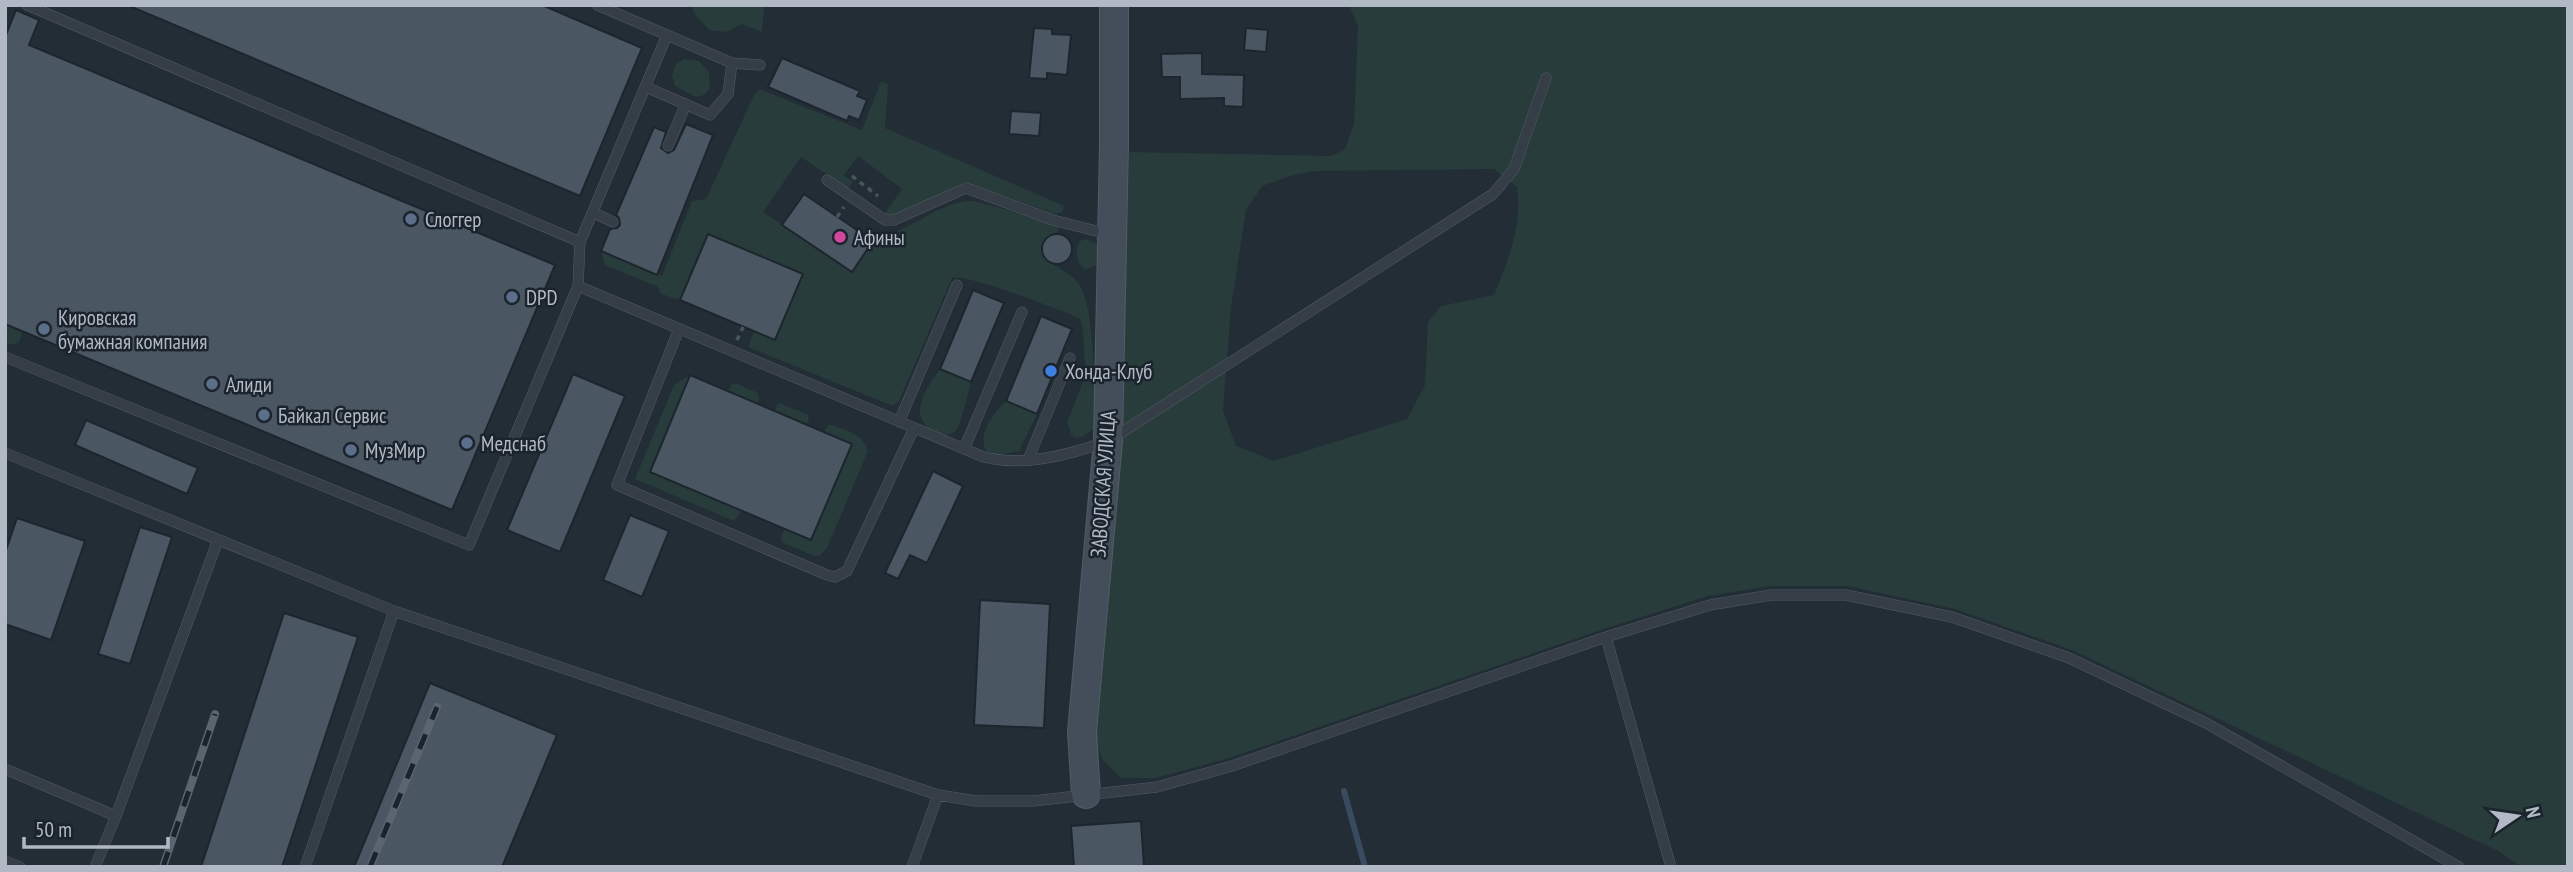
<svg xmlns="http://www.w3.org/2000/svg" width="2573" height="872" viewBox="0 0 2573 872" font-family="'PT Sans Narrow',sans-serif">
  <rect width="100%" height="100%" fill="#222d36"/>
  <path fill="#283c3b" fill-rule="evenodd" d="M691,5H764L762,32L742,24L726,32L709,30L696,16Z
    M1349,5H2568V867H2522L2498,851L2072,650L1955,609L1847,586H1770L1708,596L1604,629L1229,758L1156,778H1121L1102,759L1093,734L1123,390L1129,152L1332,156L1345,149L1354,124L1358,26ZM1494,169L1517,187C1522,228 1509,258 1494,295L1441,306L1428,322L1425,385L1407,419L1274,461L1236,446L1223,411L1231,308L1246,210L1262,186L1293,175L1316,171Z
    M684,59L699,61L709,72L710,88L704,95L696,97L675,86L672,75L676,64Z
    M881,81L888,84L885,128L1064,206L1062,212L1056,214L965,182L895,215L887,216L885,213L902,189L858,156L844,175L853,182L848,189L801,157L763,212L852,272L873,241C904,233 938,204 967,201C981,200 1039,220 1056,226L1059,228L1057,233L1045,238L1042,252C1049,266 1065,269 1075,279C1092,297 1092,346 1094,370L1097,374L1094,429L1084,436L1077,438L1072,436L1067,423L1086,374L1082,324L1079,318C1059,310 966,273 952,278L899,401L893,406L748,347L754,331L775,340L802,274L709,234L680,300L661,294L658,287L605,265L601,251L662,276L692,201L706,199L754,95L759,89L862,130Z
    M1086,239L1097,244L1099,250L1096,265L1085,270C1076,262 1075,250 1080,241Z
    M5,324L23,331L19,342L13,345L5,342Z
    M940,369L971,382C968,393 962,421 957,429C946,444 921,428 920,413C919,397 931,382 940,369Z
    M690,375L650,472L742,511L734,521L635,479L674,385Z
    M735,383L758,393L759,398L757,404L728,392L731,385Z
    M1006,401L1037,414L1019,451L998,455L986,451C977,434 994,413 1006,401Z
    M779,403L807,414L809,419L807,424L774,411Z
    M828,425H832C848,431 863,434 868,451L827,548L819,556H814L782,542L781,537L784,529L811,540L852,444L824,432Z"/>
  <g fill="none" stroke-linecap="round" stroke-linejoin="round">
    <path stroke="#394c5f" stroke-width="6" d="M1344,791L1365,867"/>
  </g>
  <path fill="#4a5762" stroke="#1d252e" stroke-width="2" d="M127,5H542L642,48L580,196Z
    M16,10L39,20L29,45L555,265L452,510L5,324V37Z
    M1034,28L1052,29V34L1071,35L1067,75L1047,73V79L1029,78Z
    M1246,28L1268,30L1266,52L1244,50Z
    M1202,53V74L1244,75L1243,107L1224,106V98L1180,99V77H1162L1161,54Z
    M782,58L860,91L857,96L867,100L859,120L849,116L847,121L768,87Z
    M1011,111L1041,113L1039,136L1009,134Z
    M686,124L713,135L657,275L601,251L610,229L617,228L620,225L619,218L616,215L654,127L666,132L661,148L668,153L674,150Z
    M804,194L873,241L852,272L782,225Z
    M1042 249a15 15 0 1 1 30 0a15 15 0 1 1-30 0Z
    M708,234L803,274L775,340L680,300Z
    M973,290L1004,303L971,382L940,369Z
    M1041,316L1072,329L1037,414L1006,401Z
    M573,374L625,396L560,552L507,530Z
    M690,375L852,444L811,540L650,472Z
    M86,420L198,468L187,494L75,445Z
    M933,471L963,486L927,563L910,555L898,579L885,573Z
    M630,515L669,531L642,597L603,580Z
    M17,518L85,541L51,640L5,624V553Z
    M140,527L172,537L130,664L98,654Z
    M980,600L1050,604L1044,728L974,725Z
    M284,613L358,637L282,867H201Z
    M430,683L557,735L502,867H354Z
    M1141,821L1144,867H1074L1071,826Z"/>
  <g fill="none" stroke-linecap="round" stroke-linejoin="round">
    <defs>
      <path id="lane" d="M27,5L580,242L578,286L981,456C1021,468 1069,455 1108,441L1493,194L1514,169L1546,78
        M732,63L760,65
        M646,87L710,115L728,94L732,63L667,35
        M668,146L686,104
        M827,180L885,220H894L966,188L1053,220L1108,234
        M594,213L613,222
        M580,242L667,35L597,5
        M679,329L617,485L827,575L835,577L847,571L914,428
        M5,357L469,545L578,286
        M899,422L957,285
        M964,449L1022,312
        M5,453L394,611L938,795L976,801H1033L1157,787L1232,766L1606,637L1710,605L1771,595H1846L1952,617L2069,658L2206,723L2459,867
        M1028,460L1070,358
        M1606,637L1671,867
        M5,769L116,816
        M5,861L20,867
        M95,867L116,816L218,540
        M305,867L394,611
        M912,867L938,795"/>
      <path id="secondary" d="M1086,794L1082,732L1108,441L1114,145V5"/>
    </defs>
    <use href="#lane" stroke="#535c65" stroke-width="11"/>
    <use href="#secondary" stroke="#535c65" stroke-width="30"/>
    <path stroke="#455859" stroke-width="3.5" stroke-dasharray="5 5" stroke-linecap="butt" d="M852,176L878,196
      M837,217L844,207
      M737,340L743,327"/>
    <use href="#lane" stroke="#353e47" stroke-width="10"/>
    <use href="#secondary" stroke="#444e5a" stroke-width="28"/>
    <defs>
      <path id="rail" d="M163,867L215,714
        M370,867L437,707"/>
    </defs>
    <use href="#rail" stroke="#5a6570" stroke-width="8"/>
    <use href="#rail" stroke="#1b232c" stroke-width="5" stroke-dasharray="16" stroke-linecap="butt"/>
  </g>
  <g fill="#5c6f8a" stroke="#1b232c" stroke-width="2.5">
    <circle cx="411" cy="219" r="7"/>
    <circle cx="512" cy="297" r="7"/>
    <circle cx="44" cy="329" r="7"/>
    <circle cx="212" cy="384" r="7"/>
    <circle cx="264" cy="415" r="7"/>
    <circle cx="467" cy="443" r="7"/>
    <circle cx="351" cy="450" r="7"/>
  </g>
  <circle fill="#d1479c" stroke="#1b232c" stroke-width="2.5" cx="840" cy="237" r="7"/>
  <circle fill="#3f7fe0" stroke="#1b232c" stroke-width="2.5" cx="1051" cy="371" r="7"/>
  <g text-anchor="middle" dominant-baseline="central" stroke-width="5" stroke-linejoin="round" paint-order="stroke">
    <g font-size="21" fill="#b0b9c4" stroke="#1b232c" text-anchor="start">
      <text x="425" y="219">Слоггер</text>
      <text x="854" y="237">Афины</text>
      <text x="526" y="297">DPD</text>
      <text x="58" y="317">Кировская<tspan x="58" dy="24">бумажная компания</tspan></text>
      <text x="1065" y="371">Хонда-Клуб</text>
      <text x="226" y="384">Алиди</text>
      <text x="278" y="415">Байкал Сервис</text>
      <text x="481" y="443">Медснаб</text>
      <text x="365" y="450">МузМир</text>
    </g>
    <g font-size="21" fill="#b0b9c4" stroke="#1b232c">
      <text transform="translate(1103 484) rotate(-86)">ЗАВОДСКАЯ УЛИЦА</text>
    </g>
  </g>
  <rect width="2573" height="872" fill="none" stroke="#b0b9c4" stroke-width="14"/>
  <g transform="translate(2517 816) rotate(77)" stroke="#1b232c" stroke-width="5" paint-order="stroke">
  <path d="M0-5L12 26L0 18L-12 26Z" fill="#b0b9c4"/>
  <text y="-10" font-size="19" font-weight="bold" text-anchor="middle" fill="#b0b9c4">N</text>
  </g>
  <path d="M24 837v10h144v-10" fill="none" stroke="#b0b9c4" stroke-width="3.5"/>
  <text x="35" y="837" font-size="21" fill="#b0b9c4" stroke="#1b232c" stroke-width="5" paint-order="stroke">50 m</text>
</svg>
